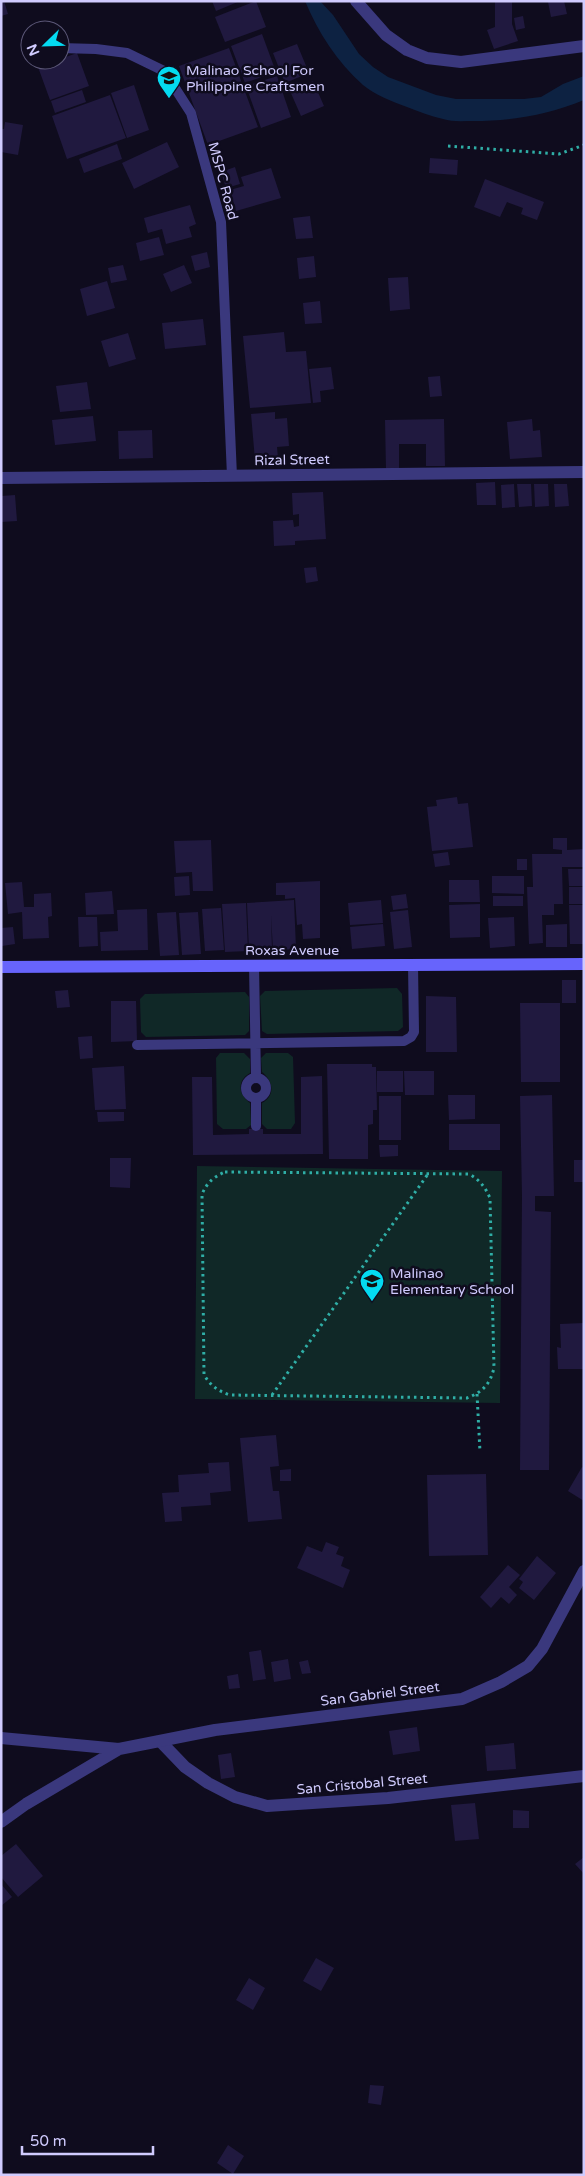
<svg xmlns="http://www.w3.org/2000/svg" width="585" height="2176" viewBox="0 0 585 2176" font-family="'Varela Round',sans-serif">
  <rect width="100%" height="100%" fill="#0f0c1e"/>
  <path fill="#102827" d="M397,988L402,994L403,1027L398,1031L267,1034L262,1031L260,996L265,991Z
    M245,992L249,997V1031L245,1035L146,1037L141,1032L140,999L145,994Z
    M220,1053H244L250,1059V1073C236,1081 239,1095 250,1103L251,1125L246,1129H223L217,1124L216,1058Z
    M266,1053H288L293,1057L295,1123L291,1129H267L262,1124V1103C276,1095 273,1081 262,1072L261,1058Z
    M197,1166L502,1171L500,1403L195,1399Z"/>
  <path fill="#0d2242" d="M305,1H320L333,15L359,54L373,67L388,77L436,95L456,99H524L541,97L563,84L584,76V100C547,115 512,121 473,121C463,121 452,122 443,119C430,116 418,111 407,107C391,101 375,95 363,85C337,62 318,32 305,1Z"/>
  <path fill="#20193f" d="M1,1H4L8,14L1,16Z
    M212,1H240L216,11Z
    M256,1L266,27L225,42L215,17Z
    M495,1H512V24L518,41L494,49L487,30L495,27Z
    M552,1H564L567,14L551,17L548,2Z
    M523,16L525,28L516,30L514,18Z
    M262,34L276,72L245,83L231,46Z
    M297,44L309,73L285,83L273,53Z
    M229,48L258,127L208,145L179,66Z
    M77,53L89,86L50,100L38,67Z
    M277,76L291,117L261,128L246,86Z
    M313,81L324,106L301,116L290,91Z
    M134,85L149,130L127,138L111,93Z
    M82,90L86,102L55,113L51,101Z
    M110,95L126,138L67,159L52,116Z
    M5,122L23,125L18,155L1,152V129H4Z
    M167,142L179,167L134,189L122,163Z
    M117,144L122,159L84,173L79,159Z
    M430,158L458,160L457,175L429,173Z
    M235,167L240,184L226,188L221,172Z
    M271,168L281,198L236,211L230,190L244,186L241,177Z
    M485,179L544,202L537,220L521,214L523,208L507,202L500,217L474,207Z
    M190,205L196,224L189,227L192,237L166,244L162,229L148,233L144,218Z
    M310,216L313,238L296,239L293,218Z
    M159,237L164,255L140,261L136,243Z
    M207,252L210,267L195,271L191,256Z
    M314,256L316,277L299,279L297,258Z
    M123,265L127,280L111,283L108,268Z
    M184,265L192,283L171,292L163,274Z
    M408,277L410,309L390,311L388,278Z
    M107,281L115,308L87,316L80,289Z
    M320,301L322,323L305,324L303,303Z
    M203,319L206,345L165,349L162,323Z
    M284,332L286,352L306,351L311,403L250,408L243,336Z
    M128,333L136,359L109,367L101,341Z
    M331,367L334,389L320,391L321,402L313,403L309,369Z
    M440,376L442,396L430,397L428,377Z
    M87,382L91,409L60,412L56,386Z
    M275,412V419L287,418L289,446L277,447L278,458L255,460L251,414Z
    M93,416L96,441L55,445L52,420Z
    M444,419L445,466H426V444H399V470H386L385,420Z
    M532,419L533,431L540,430L542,457L510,459L507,422Z
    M152,430L153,458L119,459L118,431Z
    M495,482L496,505H477L476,483Z
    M514,484L515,507L502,508L501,485Z
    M517,484H531L532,506L519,507Z
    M534,484H548L549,506L535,507Z
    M554,484H567L569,506L555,507Z
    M323,492L326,539L295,541V545L274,546L273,521L293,520L294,527L299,526V514L293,515L292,493Z
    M15,495L17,521L1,522V496Z
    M316,567L318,581L306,583L304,568Z
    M457,797L458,804L468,803L473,847L432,851L427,807L437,806L436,800Z
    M553,838H567V850L584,849V867H562L563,904H554V915H542L543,943L529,944L527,887H533L532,854H562V850L553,849Z
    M211,840L213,891H193L192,872L176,873L174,841Z
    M448,852L450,865L435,867L433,854Z
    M517,859H527V870H517Z
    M568,869H583V886H569Z
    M189,876L190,895L175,896L174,877Z
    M492,876H524V894L492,893Z
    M449,880H479L480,902H449Z
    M320,881V938L303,939L302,924L297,925L295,898L285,899V895H276V883Z
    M22,882L24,907H34V894L51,893L52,916L48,917L49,938L23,939L22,912L8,914L5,883Z
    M569,887H583L584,904H569Z
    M112,891L114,914L86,915L85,893Z
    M406,894L408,908L393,910L391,896Z
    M493,896H523V906H493Z
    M294,900L296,949L273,950L271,915L272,950L249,951L247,903Z
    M381,900L383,923L350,925L348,903Z
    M246,903L248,951L225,952L222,904Z
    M480,904V937L450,938L449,905Z
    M569,905H583L584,944H570Z
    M221,908L224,950L205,951L202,909Z
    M147,909L148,950L101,951L100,932L118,931L117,910Z
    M408,910L412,947L394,949L390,912Z
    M176,912L179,955L160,956L157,913Z
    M198,912L201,954L182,955L179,913Z
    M78,917H97L98,946L79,947Z
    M514,917L515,946L490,948L488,918Z
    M383,924L385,946L352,949L350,927Z
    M567,924V947H546V925Z
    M13,927L15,944L2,946L1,928Z
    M562,980H576V1003H562Z
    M68,990L70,1007L57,1008L55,991Z
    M426,996L456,997L457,1052H426Z
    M111,1001H136L137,1041L111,1042Z
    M520,1003H560V1082H521Z
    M92,1036L93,1058L80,1059L78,1037Z
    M327,1064H372V1067H376L377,1110H373V1124L368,1125V1159H329Z
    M124,1066L126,1109L95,1110L92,1068Z
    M377,1071H403V1092H377Z
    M404,1071H434V1095H405Z
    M322,1076L323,1154L193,1155L192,1077H212L213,1135L249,1134V1129H263V1134H301V1077Z
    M448,1095H475V1119L449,1120Z
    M552,1095L554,1196H535V1211L551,1212L549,1470H520L522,1196L520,1096Z
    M379,1096H401V1140H379Z
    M97,1112H124V1121L98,1122Z
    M449,1124H500V1150H449Z
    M379,1145H398V1156L380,1157Z
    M110,1158H131L130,1188L110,1187Z
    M574,1160H584V1182H574Z
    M584,1323V1369H558L557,1347L561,1348L560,1324Z
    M276,1435L279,1466L270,1467L273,1491H279L282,1519L248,1522L240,1438Z
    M229,1462L231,1491L210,1493L211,1505L181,1507L182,1521L165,1522L162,1493L179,1492L178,1475L209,1473L208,1463Z
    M582,1467L584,1468V1501L568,1491Z
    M291,1469V1481H280V1470Z
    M486,1474L488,1555L429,1556L427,1475Z
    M326,1542L339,1547L336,1554L344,1557L341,1566L350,1570L343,1588L297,1568L307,1546L322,1552Z
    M537,1556L556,1573L534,1600L519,1588L523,1582L519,1579Z
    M508,1565L520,1575L509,1587L517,1595L509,1604L501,1597L491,1608L480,1597Z
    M261,1650L266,1679L253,1681L249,1652Z
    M288,1659L291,1679L274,1682L271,1662Z
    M308,1660L311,1673L302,1674L299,1662Z
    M238,1674L240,1688L229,1689L227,1676Z
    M417,1727L420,1751L393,1755L389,1731Z
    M514,1743L516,1769L487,1771L485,1746Z
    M231,1753L235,1777L221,1779L218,1755Z
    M475,1803L479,1839L455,1841L451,1805Z
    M513,1810L529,1811V1828H513Z
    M16,1844L43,1876L18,1897L1,1877V1856Z
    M584,1857V1874L575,1864Z
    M1,1884L12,1897L1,1906Z
    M316,1958L334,1968L321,1991L303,1981Z
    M249,1978L265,1988L253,2010L236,2000Z
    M370,2085L384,2086L381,2105L368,2103Z
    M228,2145L244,2156L233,2174L217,2163Z"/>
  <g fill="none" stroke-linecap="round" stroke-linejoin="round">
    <path stroke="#2faea6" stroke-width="3" stroke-dasharray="2.5 4" stroke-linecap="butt" d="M448,146L559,154L584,145
      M225,1172L469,1174C480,1180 485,1187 490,1198L494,1368C490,1384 483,1392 467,1398L230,1395C218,1391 211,1386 204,1375L202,1194C207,1183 213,1177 225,1172Z
      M477,1394L480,1452
      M272,1395L428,1174"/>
    <path stroke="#3a387d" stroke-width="10" d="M60,48L96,49L127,53L164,71L191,113L221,222L232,476
      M254,965L256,1078
      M137,1045L404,1041L411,1037L414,1032L413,965
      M246 1088a10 10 0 1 1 20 0a10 10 0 1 1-20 0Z
      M256,1098V1126"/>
    <path stroke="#3a387d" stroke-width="12" d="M356,1L386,35L407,50L427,58L461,62L584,46
      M1,478L584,472
      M161,1742L185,1767L208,1783L235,1797L267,1806L388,1798L584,1776"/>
    <path stroke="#3a387d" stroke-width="12" d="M1,1738L119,1749L215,1730L462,1699L501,1682L528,1666L542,1649L584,1571
      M1,1822L26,1804L119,1749"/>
    <path stroke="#6764fc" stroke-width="12" d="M1,967L584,964"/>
  </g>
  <defs>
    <symbol id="school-pin" viewBox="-11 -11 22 30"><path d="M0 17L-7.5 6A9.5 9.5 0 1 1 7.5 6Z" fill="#04daf1" stroke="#0f0c1e"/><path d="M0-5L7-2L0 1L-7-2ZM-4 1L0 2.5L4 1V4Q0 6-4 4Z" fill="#111"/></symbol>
  </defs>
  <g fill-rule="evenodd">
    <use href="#school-pin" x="155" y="64" width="28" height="38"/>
    <use href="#school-pin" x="358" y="1267" width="28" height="38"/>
  </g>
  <g text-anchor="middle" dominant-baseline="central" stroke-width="5" stroke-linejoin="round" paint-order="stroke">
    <g font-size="14" fill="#d0cbfe" stroke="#0f0c1e" text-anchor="start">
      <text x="186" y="70">Malinao School For<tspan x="186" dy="16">Philippine Craftsmen</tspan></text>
      <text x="390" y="1273">Malinao<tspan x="390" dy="16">Elementary School</tspan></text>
    </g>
    <g font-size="14" fill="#d0cbfe" stroke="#0f0c1e">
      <text transform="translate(223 181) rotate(75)">MSPC Road</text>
      <text transform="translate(292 460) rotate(-1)">Rizal Street</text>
      <text x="292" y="950">Roxas Avenue</text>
      <text transform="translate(380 1694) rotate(-7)">San Gabriel Street</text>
      <text transform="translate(362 1784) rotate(-5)">San Cristobal Street</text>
    </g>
  </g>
  <rect width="585" height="2176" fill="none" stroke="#d0cbfe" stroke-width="5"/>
  <g transform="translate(45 45) rotate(247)"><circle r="24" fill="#0f0c1e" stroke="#5c5878"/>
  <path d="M0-4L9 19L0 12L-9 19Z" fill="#04daf1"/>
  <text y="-8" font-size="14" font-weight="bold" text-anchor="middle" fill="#d0cbfe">N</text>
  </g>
  <path d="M22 2146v8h131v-8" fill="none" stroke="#d0cbfe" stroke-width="2.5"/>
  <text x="30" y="2146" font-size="15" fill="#d0cbfe" stroke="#0f0c1e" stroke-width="4" paint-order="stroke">50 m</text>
</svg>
